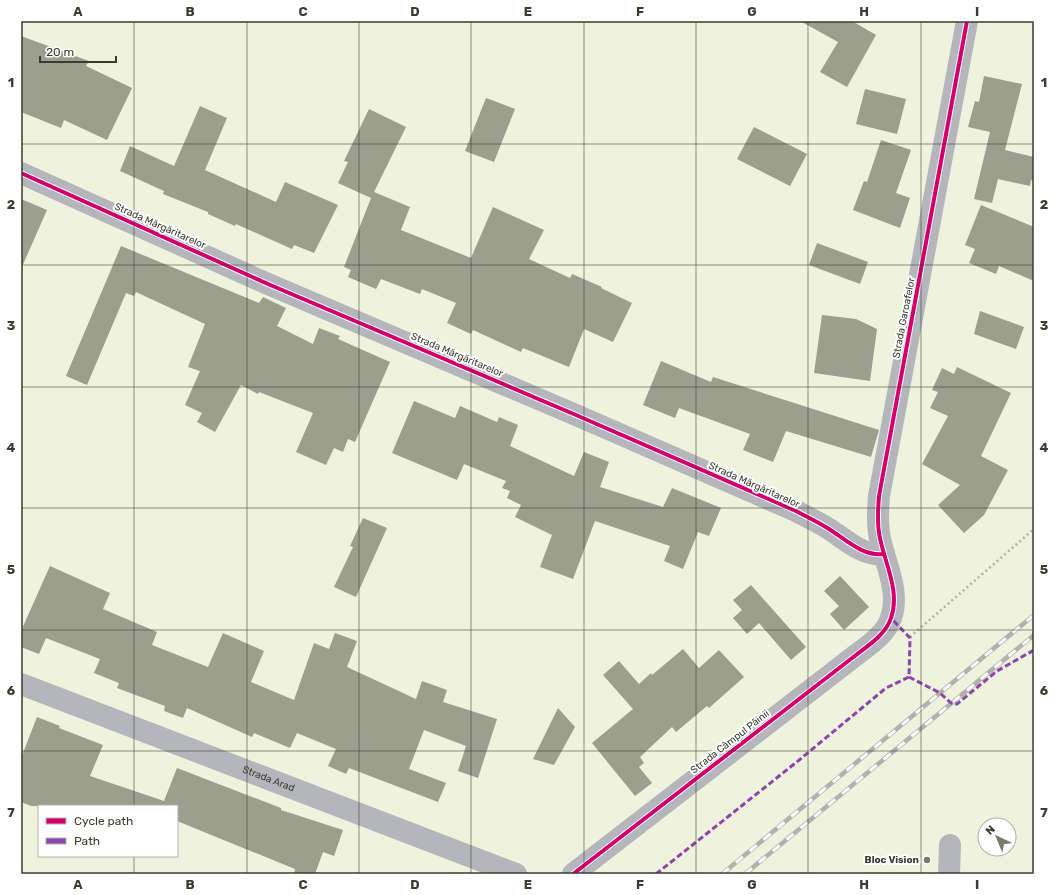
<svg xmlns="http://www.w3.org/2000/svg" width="1055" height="895" viewBox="0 0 1055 895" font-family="Rubik,sans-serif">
  <rect width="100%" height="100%" fill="#eff2dc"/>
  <path fill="#9c9e8e" d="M800,21H852L876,35L847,87L820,72L838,42Z
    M21,36L89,61L86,66L132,88L107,140L64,120L61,128L21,112Z
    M984,76L1022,84L1005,150L1034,157V180H1031L1030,186L998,179L992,203L974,199L990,132L968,127L975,101L979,102Z
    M865,89L906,99L897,134L856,124Z
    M486,98L515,109L494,162L465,151Z
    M200,106L227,118L205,170L276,202L285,182L338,205L314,253L294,245L292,249L236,224L235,226L208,214V212L163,194L164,191L120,171L130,146L174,166Z
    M369,109L406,127L374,192L410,207L401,230L471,258L493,207L544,230L529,259L570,278L572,274L602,287L601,288L632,303L613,342L584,329L569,367L523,348L521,352L473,330L471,334L447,323L456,303L422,289L420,294L381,279L376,289L348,277L351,270L344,267L371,198L338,183L348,162L344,161Z
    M754,127L807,154L790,186L737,159Z
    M881,140L911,150L896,193L910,198L900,228L853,210L864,181L867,182Z
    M21,199L47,210L21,269Z
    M981,205L1034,227V281L999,266L996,274L969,263L975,249L965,245Z
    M817,243L868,262L860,284L809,265Z
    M121,246L259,303L263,297L286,308L277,326L313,344L319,328L340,336L338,339L390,362L355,442L348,439L343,452L334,448L326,465L296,452L313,413L259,392L258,394L241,385L215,432L197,422L202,413L185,405L200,371L188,367L205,324L136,292L134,296L126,293L87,385L66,376Z
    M980,311L1024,327L1016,349L974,334Z
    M822,315L856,319L877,329L870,381L814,373Z
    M661,361L711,382L713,377L879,430L871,457L786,431L773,462L743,450L750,434L679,408L675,418L643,405Z
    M957,367L1011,393L981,456L1008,470L984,515L964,533L938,505L960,485L922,464L948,416L930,408L938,392L932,390L942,368L954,374Z
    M414,401L455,418L460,406L497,422L499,417L518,425L510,446L574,476L584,452L609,462L600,487L663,507L672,488L721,508L709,536L698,532L683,569L664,561L670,546L595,521L573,579L540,567L552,535L515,517L521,505L507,498L510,491L502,488L506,481L464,464L457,480L392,453Z
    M363,518L387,528L356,597L334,587L353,547L350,546Z
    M50,566L110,593L103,609L157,632L152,645L208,667L223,633L264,651L251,682L294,700L314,643L329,649L335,633L357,641L347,667L416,699L422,681L447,690L443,702L497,719L478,778L458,771L466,746L424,730L409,769L446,783L438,802L349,768L346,774L328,766L336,749L297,733L290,748L254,733L252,737L187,708L183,718L164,711L165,706L117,688L119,683L94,673L100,659L46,638L39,654L21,647V631Z
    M840,576L869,607L844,630L830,614L839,606L824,591Z
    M751,585L806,647L791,660L759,623L747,634L733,618L742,610L733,600Z
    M683,649L699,668L719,650L744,677L709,708L707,706L676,732L672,727L640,757L644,763L639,767L652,783L635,796L592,743L633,709L603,675L619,661L639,684L651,673L652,675Z
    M558,708L575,727L554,765L533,759Z
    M37,717L60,726L59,728L103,745L90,776L164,801L177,768L281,808V810L343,830L334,856L323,852L315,874H294L295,869L177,821V806H31L21,802V758Z"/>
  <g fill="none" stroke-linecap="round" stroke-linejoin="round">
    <path stroke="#afb1b0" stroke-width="2.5" stroke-dasharray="2 3" stroke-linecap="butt" d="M910,637L1034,529"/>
    <g stroke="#b4b6bc" stroke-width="22">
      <path d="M21,173L268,284L576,415L796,511C807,517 818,522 829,529C845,539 863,557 884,554"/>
      <path id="s1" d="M21,684L516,874"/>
      <path d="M573,874L856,655C869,645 886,634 891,618C901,590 883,560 879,533C877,520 878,508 879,496L967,21"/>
      <path d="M949,874L950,845"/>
    </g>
    <defs>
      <path id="rail" d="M722,874L1034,615
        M745,874L1034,635"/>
    </defs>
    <use href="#rail" stroke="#b0b2ac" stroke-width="4.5"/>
    <use href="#rail" stroke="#fff" stroke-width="3" stroke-dasharray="9" stroke-linecap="butt"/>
    <path stroke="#8e44ad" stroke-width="3" stroke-dasharray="6 3" stroke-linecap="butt" d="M909,677L940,693L951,703L957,704L997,671L1034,650
      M656,874L798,761L886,688L909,677L910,638L891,618"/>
    <defs>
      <path id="cycleway" d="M21,173L268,284L576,415L796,511C807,517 818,522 829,529C845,539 863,557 884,554
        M573,874L856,655C869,645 886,634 891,618C901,590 883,560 879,533C877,520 878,508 879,496L967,21"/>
    </defs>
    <use href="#cycleway" stroke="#fff" stroke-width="6"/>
    <use href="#cycleway" stroke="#d6006c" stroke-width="4"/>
  </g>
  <path fill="none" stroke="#3b3c2e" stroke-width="1" stroke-opacity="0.55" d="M134,21V806M247,21V874M359,21V874M471,21V874M584,21V874M696,21V874M808,21V874M921,21V874M21,144H1034M21,265H1034M21,387H1034M21,508H1034M21,630H1034M21,751H1034M134,856V874"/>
  <circle fill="#7a7c6b" stroke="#fff" stroke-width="1.5" cx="927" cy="860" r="4"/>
  <g text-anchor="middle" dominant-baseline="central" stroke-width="4" stroke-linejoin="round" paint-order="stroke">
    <g font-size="10" fill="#3b3c2e" stroke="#fff">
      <text transform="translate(160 226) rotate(24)">Strada Mărgăritarelor</text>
      <text transform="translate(904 318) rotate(-79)">Strada Garoafelor</text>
      <text transform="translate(457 355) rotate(23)">Strada Mărgăritarelor</text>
      <text transform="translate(754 485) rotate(24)">Strada Mărgăritarelor</text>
      <text transform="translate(730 742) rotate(-38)">Strada Câmpul Pâinii</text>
      <text stroke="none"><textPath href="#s1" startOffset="265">Strada Arad</textPath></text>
    </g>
    <g font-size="10" font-weight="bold" fill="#3b3c2e" stroke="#fff" text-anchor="end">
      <text x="919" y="860">Bloc Vision</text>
    </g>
  </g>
  <rect width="1055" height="895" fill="none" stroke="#ffffff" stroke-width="44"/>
  <rect x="38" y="805" width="140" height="52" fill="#ffffff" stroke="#b1b1ab"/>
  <rect x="46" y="818" width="20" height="6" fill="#d6006c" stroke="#b1b1ab"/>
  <text x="74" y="825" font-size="12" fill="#3b3c2e">Cycle path</text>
  <rect x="46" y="838" width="20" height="6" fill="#8e44ad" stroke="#b1b1ab"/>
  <text x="74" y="845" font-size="12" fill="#3b3c2e">Path</text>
  <g transform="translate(997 837) rotate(316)"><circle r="19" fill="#ffffff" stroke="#b1b1ab"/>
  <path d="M0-3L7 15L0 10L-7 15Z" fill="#7a7c6b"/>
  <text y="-6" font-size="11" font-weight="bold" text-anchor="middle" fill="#3b3c2e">N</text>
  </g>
  <path d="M40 56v6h76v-6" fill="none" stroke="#3b3c2e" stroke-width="2"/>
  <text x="46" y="56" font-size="12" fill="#3b3c2e" stroke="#ffffff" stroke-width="3" paint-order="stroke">20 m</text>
  <rect x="22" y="22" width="1011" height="851" fill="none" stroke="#3b3c2e" stroke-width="1.5"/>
  <g font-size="13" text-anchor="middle" font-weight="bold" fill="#3b3c2e">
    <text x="78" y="16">A</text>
    <text x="190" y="16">B</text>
    <text x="303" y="16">C</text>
    <text x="415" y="16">D</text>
    <text x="528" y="16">E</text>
    <text x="640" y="16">F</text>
    <text x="752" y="16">G</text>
    <text x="864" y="16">H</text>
    <text x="977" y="16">I</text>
    <text x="11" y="87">1</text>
    <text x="1044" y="87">1</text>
    <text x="11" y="209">2</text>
    <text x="1044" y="209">2</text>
    <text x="11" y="330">3</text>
    <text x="1044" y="330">3</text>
    <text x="11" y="452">4</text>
    <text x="1044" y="452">4</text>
    <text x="11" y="574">5</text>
    <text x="1044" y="574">5</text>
    <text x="11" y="695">6</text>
    <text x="1044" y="695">6</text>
    <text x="11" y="817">7</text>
    <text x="1044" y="817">7</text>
    <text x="78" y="889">A</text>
    <text x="190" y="889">B</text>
    <text x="303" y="889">C</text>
    <text x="415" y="889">D</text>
    <text x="528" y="889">E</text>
    <text x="640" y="889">F</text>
    <text x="752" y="889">G</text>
    <text x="864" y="889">H</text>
    <text x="977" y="889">I</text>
  </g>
</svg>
